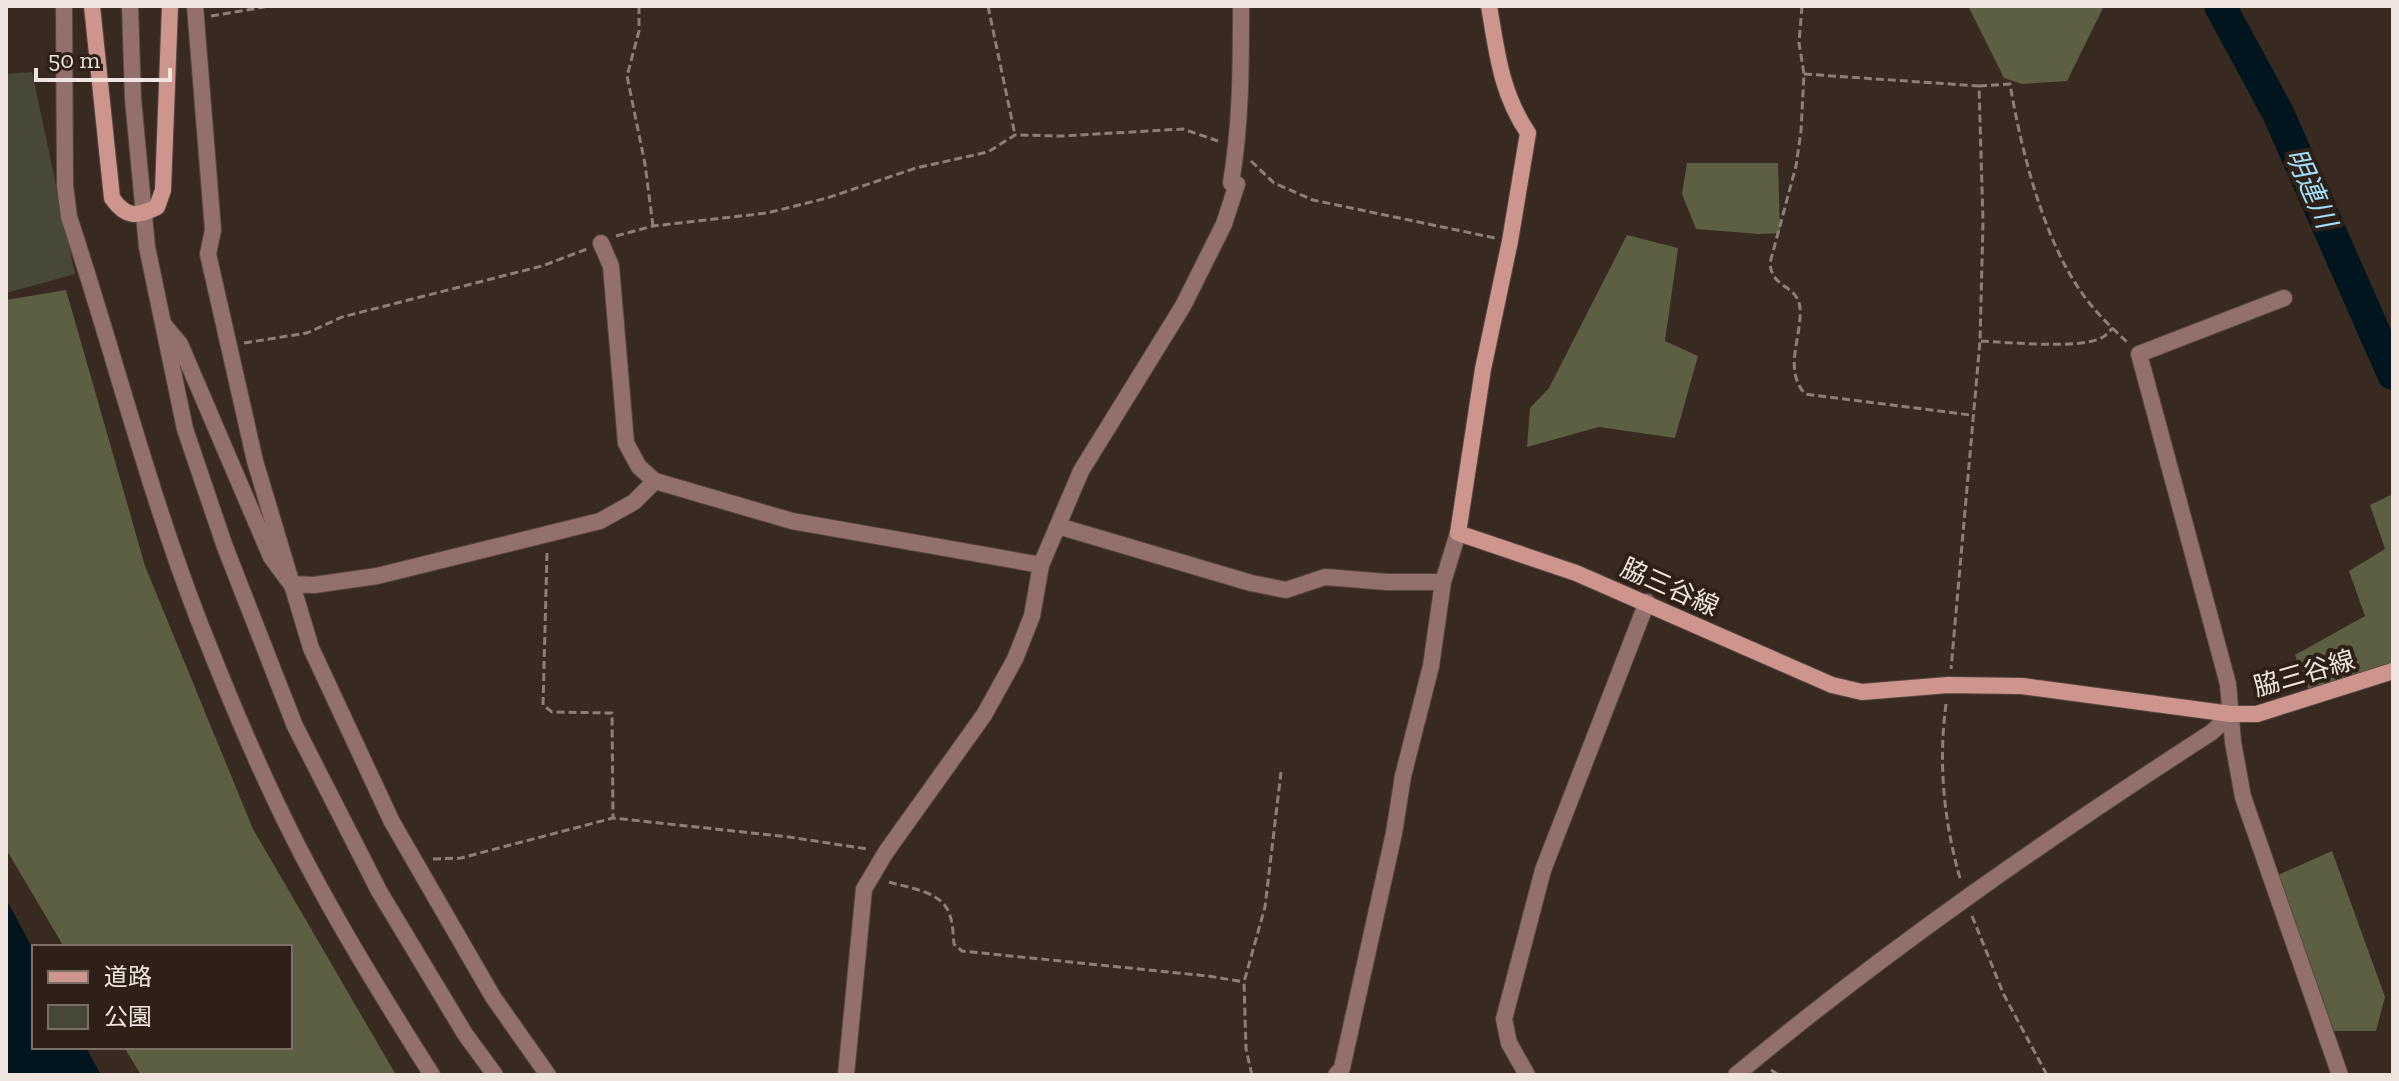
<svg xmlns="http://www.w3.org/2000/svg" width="2399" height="1081" viewBox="0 0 2399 1081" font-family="'Zilla Slab','Noto Sans JP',serif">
  <rect width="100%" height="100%" fill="#382a20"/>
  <path fill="#474838" d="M32,72L75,274L6,293V74Z"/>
  <path fill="#5d5f42" d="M1968,6H2104L2067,81L2022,84L2004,78Z
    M1687,163H1778L1780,233L1759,234L1696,229L1682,194Z
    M1627,235L1678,248L1665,341L1698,356L1675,438L1599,427L1527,447L1530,408L1549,388Z
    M66,290L145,566L253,829L396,1075H141L124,1047H290V947H64L6,849V300Z
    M2393,494V662L2309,690L2295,655L2365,616L2349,571L2385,549L2370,505Z
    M2332,851L2385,997L2376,1031H2329L2278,875Z"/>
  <path fill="#01151f" d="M6,899L34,951V1047H86L101,1075H6Z"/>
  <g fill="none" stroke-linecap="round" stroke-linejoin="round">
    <path stroke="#01151f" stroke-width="32" d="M2220,6L2278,113L2393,374"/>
    <defs>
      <path id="street" d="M64,6L65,185L69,217C113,350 147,486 197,616C222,680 248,744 278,806C322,899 377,988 432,1075
        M130,6L133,99L147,247L185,429L225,547L295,726L379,891L465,1034L495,1075
        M195,6L213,230L208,254L255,461L311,648L392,822L493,997L548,1075
        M601,243L611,266L626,443L639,467L655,481L792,521L1041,565
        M2284,298L2139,354L2228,684L2233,742L2243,797L2340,1075
        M165,326L180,344L271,557L291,584L314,585L377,576L600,521L634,502L655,481
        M1058,526L1251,583L1286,590L1325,577L1387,582H1443
        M846,1075L864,889L886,852L984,715L1015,659L1032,616L1041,565L1081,471L1183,306L1224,224L1237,184L1231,183C1241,124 1241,66 1241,6
        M1336,1075L1342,1068L1394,833L1403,776L1431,666L1443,582L1458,533
        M1527,1075L1509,1043L1504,1019L1543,870L1647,602
        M1736,1075C1886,950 2048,838 2212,732L2231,714"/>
      <path id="secondary" d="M92,6L112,198C126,218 137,217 157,207L163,190L170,6
        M1489,6C1497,53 1501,93 1528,133L1510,241L1483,369L1458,533L1576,573L1832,685L1862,692L1948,685L2022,686L2231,714H2257L2393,671"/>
    </defs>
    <use href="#street" stroke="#55483e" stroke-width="18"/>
    <use href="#secondary" stroke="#55483e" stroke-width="18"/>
    <path stroke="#8b7f77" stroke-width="3" stroke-dasharray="8 4" stroke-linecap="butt" d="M639,6V31L627,76L645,164L653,226
      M988,6L1015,135
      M1802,6L1799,43L1804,74L1801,131L1796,166L1770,263C1772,290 1798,284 1800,308C1802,338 1783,369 1805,394L1970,415
      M211,16L270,6
      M1804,74L1979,86L1983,222L1980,341L1951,669
      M1979,86L2010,84C2021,149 2043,239 2082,293C2094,311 2112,328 2128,343
      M1251,161L1274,183L1313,200L1495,238
      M616,236L653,226L767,213L827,198L916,168L988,152L1015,135L1062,136L1183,129L1218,141
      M1981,341C2008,342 2082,350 2103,337C2107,335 2109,331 2113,328
      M244,343L307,333L342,317L542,266L587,249
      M547,553L543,705L552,712L612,713L613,818
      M1946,704C1938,765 1944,823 1961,882
      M433,859L461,858L613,818L789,837L867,849
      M889,882C908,888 941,891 949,913C953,922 953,934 954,944L962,951L1208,976L1244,982
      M1972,916L2004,995L2047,1075
      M1771,1070L1779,1075
      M1252,1075L1246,1049L1244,982L1265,907L1281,772"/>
    <use href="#street" stroke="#94706c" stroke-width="16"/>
    <use href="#secondary" stroke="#ce958f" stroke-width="16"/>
  </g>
  <g text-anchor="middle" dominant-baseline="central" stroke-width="8" stroke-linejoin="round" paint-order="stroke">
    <g font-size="26" fill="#efe5de" stroke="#2e2016">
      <text transform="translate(1670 587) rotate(24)">脇三谷線</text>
      <text transform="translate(2304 673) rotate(-16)">脇三谷線</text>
    </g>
    <g font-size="28" font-style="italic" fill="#a0ddfa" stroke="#2e2016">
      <text transform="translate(2311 188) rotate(66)">明連川</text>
    </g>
  </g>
  <rect width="2399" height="1081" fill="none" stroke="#efe5de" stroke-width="16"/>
  <rect x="32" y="945" width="260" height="104" fill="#2e2016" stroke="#7b6f66" stroke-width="2"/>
  <rect x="48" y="971" width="40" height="12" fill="#ce958f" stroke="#7b6f66" stroke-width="2"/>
  <text x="104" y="985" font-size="24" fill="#efe5de">道路</text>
  <rect x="48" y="1005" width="40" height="24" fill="#474838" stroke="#7b6f66" stroke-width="2"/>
  <text x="104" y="1025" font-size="24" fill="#efe5de">公園</text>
  <path d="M36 68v12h134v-12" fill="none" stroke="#efe5de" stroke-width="4"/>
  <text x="48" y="68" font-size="24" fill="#efe5de" stroke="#2e2016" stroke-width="6" paint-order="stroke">50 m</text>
</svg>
